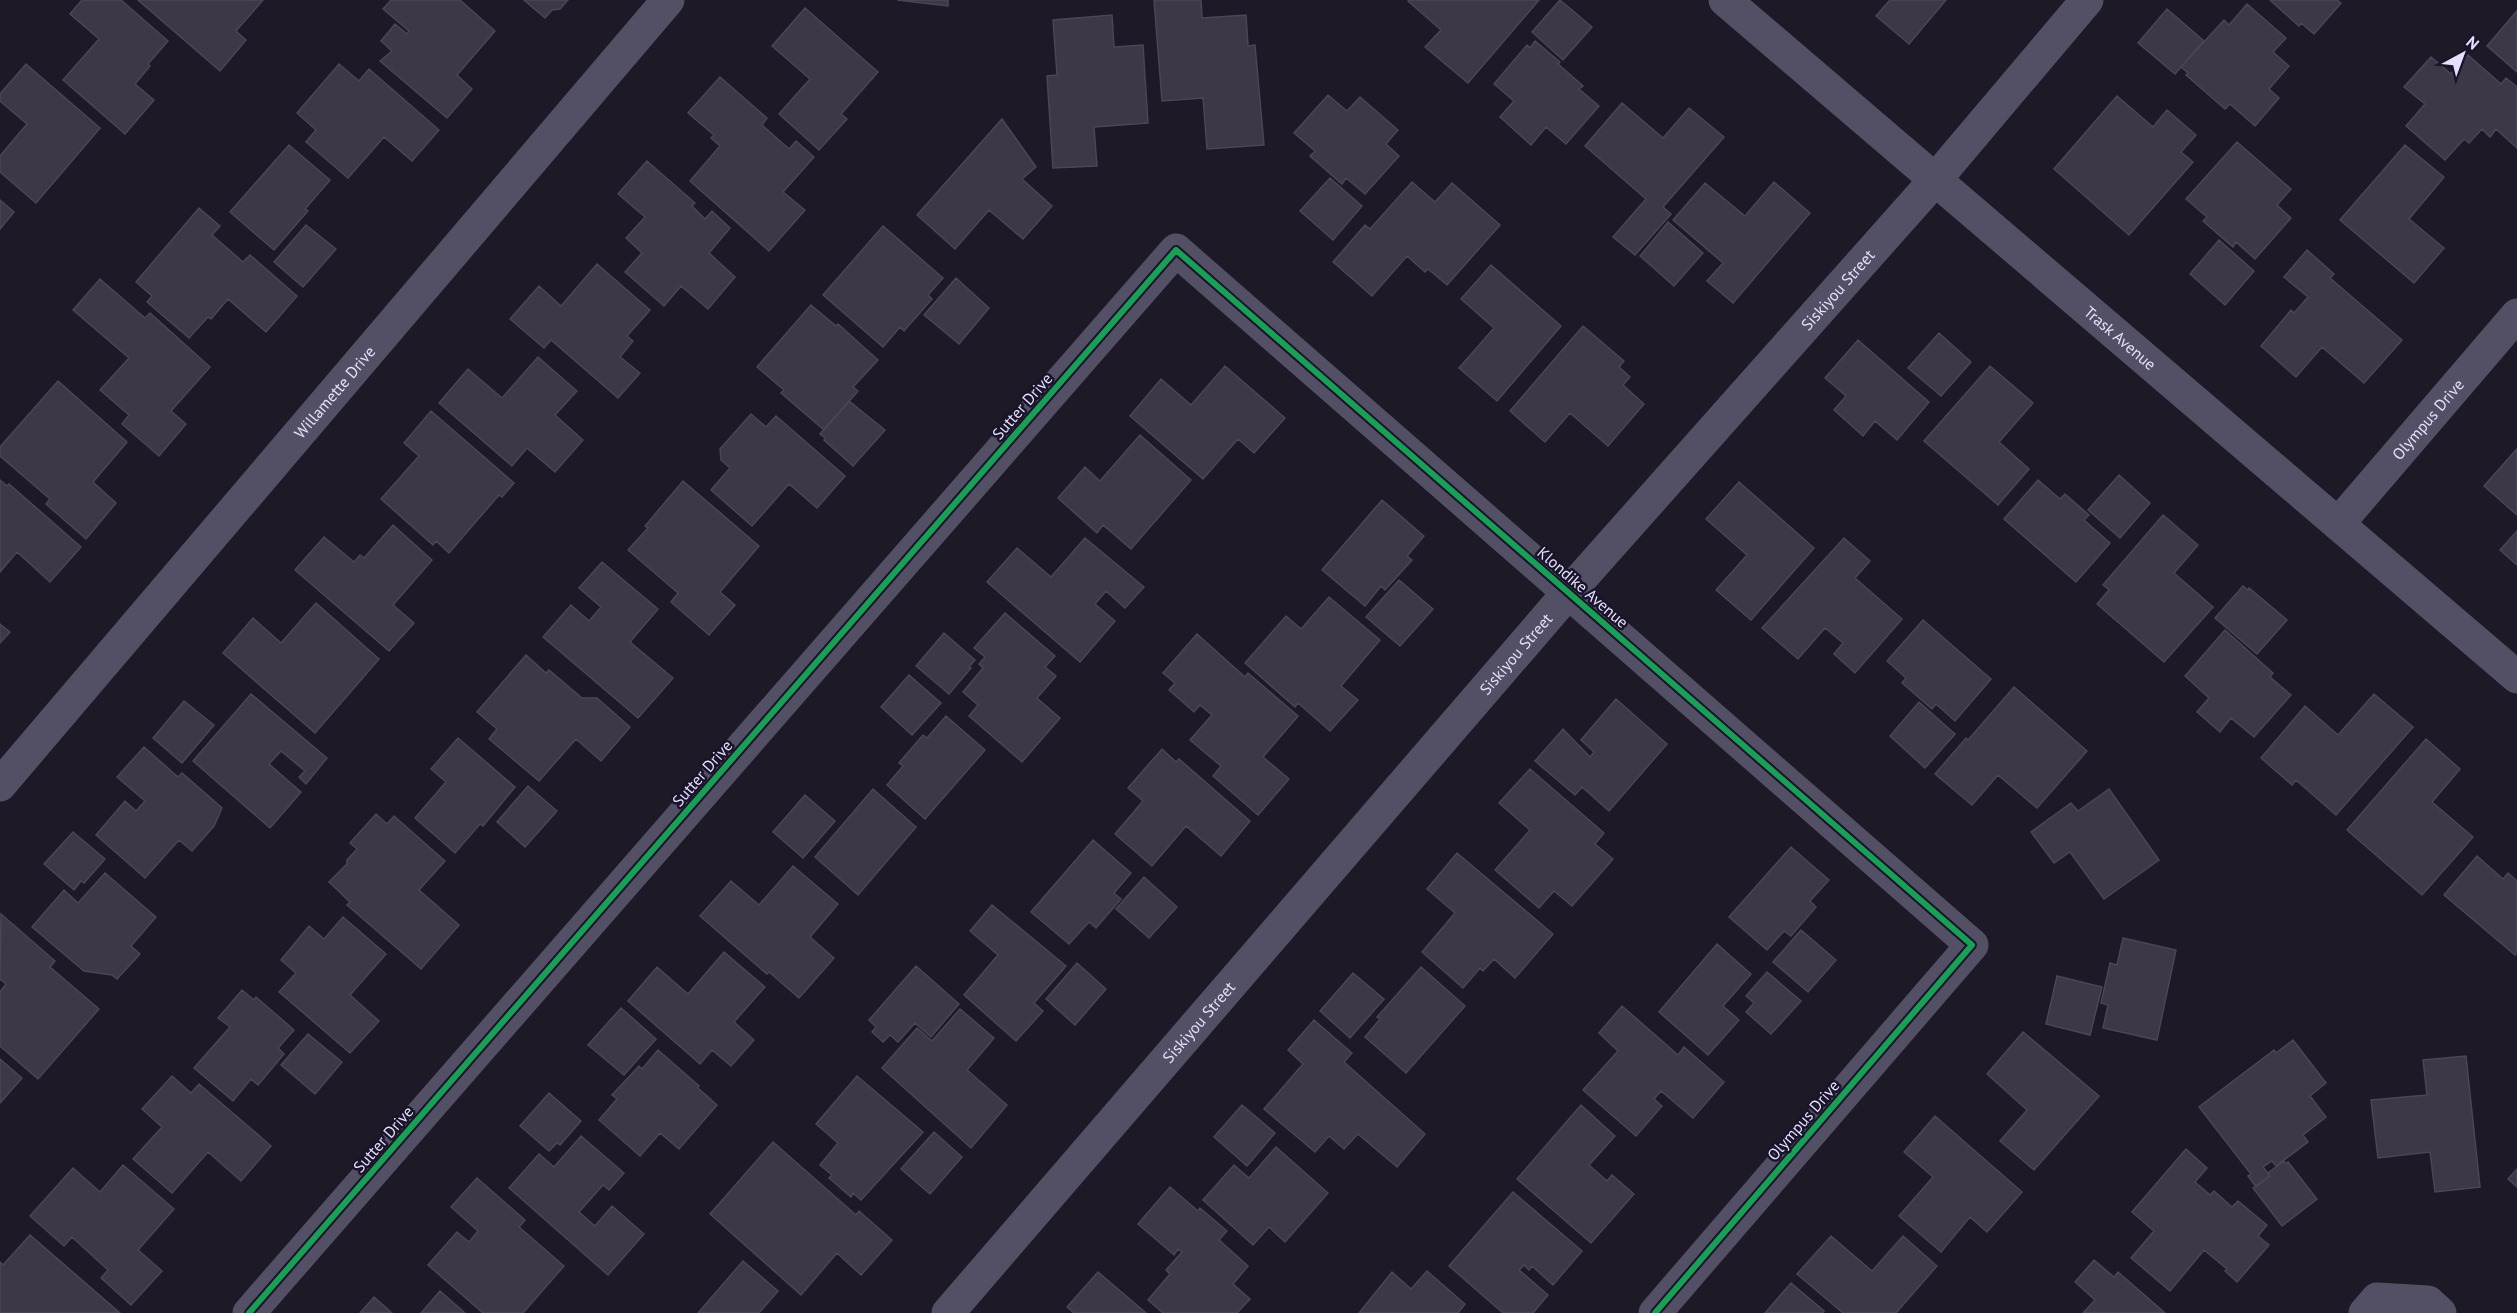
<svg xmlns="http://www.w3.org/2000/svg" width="2517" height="1313" viewBox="0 0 2517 1313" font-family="'PT Sans',sans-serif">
  <rect width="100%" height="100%" fill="#1d1926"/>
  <path fill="#3c3847" stroke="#4a4558" stroke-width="1.5" d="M82,0H121L168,41L148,64L150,66L135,84L154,100L125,134L63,80L99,39L70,14Z
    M138,0H263L236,31L246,40L220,71Z
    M391,0H460L495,31L457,75L472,89L447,118L380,61L392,51L381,41L395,24L407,34L409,31L383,9Z
    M524,0H568L560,9L552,10L545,18Z
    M897,0H948V6Z
    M1154,0H1201L1202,18L1246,15L1248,46L1255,45L1264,145L1207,149L1203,98L1162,101Z
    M1409,0H1539L1468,83L1425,47L1441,30L1408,1Z
    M1560,0L1592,27L1563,60L1532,32Z
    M1890,0H1946L1909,44L1876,16Z
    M2270,0H2337L2341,3L2314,34L2301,23L2299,26Z
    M2247,4L2286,38L2273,52L2289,66L2269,89L2279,98L2255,126L2230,104L2225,109L2186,75L2188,73L2181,67L2224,20L2229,25Z
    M805,8L878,72L841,114L847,119L819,150L779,114L810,79L772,46Z
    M2167,9L2204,41L2175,74L2138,43Z
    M2517,11V72L2487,46Z
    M1112,15L1114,47L1143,45L1148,123L1094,127L1097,166L1053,168L1047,76L1057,75L1053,20Z
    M1535,41L1560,62L1558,64L1583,86L1579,89L1599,106L1566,144L1546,127L1531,145L1500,117L1514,101L1494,84L1527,45L1530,48Z
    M2468,55L2501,84L2506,78L2517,87V148L2496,129L2490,137L2482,129L2469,143L2464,139L2445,160L2406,126L2425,104L2404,87L2431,57L2451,74Z
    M26,64L100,128L36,203L0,172V156L27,124L0,101V94Z
    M339,64L359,81L369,69L439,130L412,161L384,137L348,178L306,142L316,130L297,113Z
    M720,77L767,118L762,125L789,149L796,141L814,157L783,192L805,210L769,251L690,181L720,146L711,138L714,135L688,113Z
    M1328,95L1347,111L1360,97L1398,130L1386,144L1399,156L1365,194L1346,178L1342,184L1310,156L1315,151L1294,133Z
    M2117,96L2153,127L2167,110L2196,135L2181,152L2193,162L2129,235L2054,169Z
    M1622,103L1663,138L1689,108L1724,137L1663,207L1671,214L1635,255L1613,237L1646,199L1585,146Z
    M1002,119L1036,167L1022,179L1052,206L1023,239L989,210L955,249L917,215Z
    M2237,142L2291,189L2277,205L2291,218L2255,259L2236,242L2233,247L2203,221L2207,217L2186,199Z
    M289,145L330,180L305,209L308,211L274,250L230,212Z
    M2405,145L2444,177L2409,219L2444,248L2414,283L2340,220Z
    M647,161L695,203L692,206L705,219L712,211L730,228L709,253L735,277L708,309L681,286L664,306L625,272L642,253L626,238L645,217L618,194Z
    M1330,178L1362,206L1333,240L1300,211Z
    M1412,182L1435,202L1452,183L1500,225L1447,285L1428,269L1425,272L1407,256L1372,296L1333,262L1365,225L1370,229Z
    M1774,182L1810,213L1733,303L1707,281L1723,263L1673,220L1705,183L1745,216Z
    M0,200L14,212L0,229Z
    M199,208L220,226L212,235L243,262L250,255L297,296L266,332L228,299L211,319L208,317L189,338L147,302L152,296L136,282Z
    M1668,222L1703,253L1674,286L1640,256Z
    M306,225L336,249L303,287L274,262Z
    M883,226L943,278L928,295L932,299L904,331L900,327L883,347L823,295Z
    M2219,240L2254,271L2225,305L2190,274Z
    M2307,250L2334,274L2330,278L2402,340L2364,383L2322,347L2296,377L2261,346L2291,310L2294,313L2308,297L2284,277Z
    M597,264L650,310L627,336L633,341L620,357L640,373L618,398L551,340L544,348L510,319L539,286L561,306Z
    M1491,265L1561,326L1497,401L1459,368L1494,328L1461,299Z
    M956,278L989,308L959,344L924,315Z
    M100,279L145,318L150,313L210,367L171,411L186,424L159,456L122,424L129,415L100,390L129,358L73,310Z
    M811,305L836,326L838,324L878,360L853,387L858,391L824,430L781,393L784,390L757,367Z
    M1583,326L1624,361L1619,367L1630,377L1623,385L1644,404L1608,446L1570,413L1545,442L1510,411Z
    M1939,333L1971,362L1941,396L1908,368Z
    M1858,340L1929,402L1897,440L1875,421L1863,436L1834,410L1846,396L1825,378Z
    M538,357L577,391L555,415L583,440L555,472L527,448L512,466L439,403L468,369L502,398Z
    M1225,366L1285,418L1254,453L1238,439L1203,479L1130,416L1161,379L1191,405Z
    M1990,366L2033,403L1999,442L2029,469L1998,505L1924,441Z
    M58,381L127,442L93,482L116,503L86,539L46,504L50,499L0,456V447Z
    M849,401L885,430L853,466L824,440L825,438L820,434Z
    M431,411L514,483L502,497L499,495L449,553L436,541L433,545L381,499L419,456L404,443Z
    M751,414L766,427L776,416L845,476L817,508L789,484L752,526L711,490L730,468L721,460L720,449Z
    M1140,435L1191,480L1131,549L1103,525L1097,533L1058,498L1085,467L1100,481Z
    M2517,449V515L2484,486Z
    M2119,475L2150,503L2120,538L2088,510Z
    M0,480L7,486L9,484L81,547L50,582L17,552L0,572Z
    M2038,480L2060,499L2065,494L2089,515L2084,520L2110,543L2076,582L2004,519Z
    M683,481L759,546L720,592L735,605L709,635L671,602L678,593L628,550L648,528L645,526Z
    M1739,482L1814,548L1751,620L1716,590L1747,555L1706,519Z
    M1382,500L1424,536L1407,556L1412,560L1385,590L1381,586L1365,606L1322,570Z
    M2163,515L2198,545L2174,573L2213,607L2164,662L2097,604L2109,590L2103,585Z
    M393,525L432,560L393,605L414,623L389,651L295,570L324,537L354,562L360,555L364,558Z
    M2517,531V565L2500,550Z
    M1085,538L1144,587L1125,608L1106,591L1095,604L1115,621L1080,662L987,582L1017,548L1051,577Z
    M1844,538L1870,561L1855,578L1902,619L1855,673L1834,654L1843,643L1825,628L1798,659L1762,628Z
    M602,562L658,609L630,642L673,678L638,718L543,637L571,605L589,621L601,607L579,588Z
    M1399,580L1433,609L1400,646L1366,617Z
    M2243,586L2248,590L2249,588L2287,620L2257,654L2215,618Z
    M1329,597L1380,640L1341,686L1358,700L1330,731L1298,703L1295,707L1245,663L1286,616L1301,629Z
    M316,603L379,659L315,733L223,653L253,618L281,643Z
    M1005,613L1055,656L1045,667L1056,676L1037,698L1060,718L1022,762L969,716L978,705L963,692L983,668L979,664L985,657L974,648Z
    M1923,620L1991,679L1955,721L1936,704L1932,709L1902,683L1906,678L1887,661Z
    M0,624L10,632L0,643Z
    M2225,630L2273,673L2270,677L2291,695L2254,737L2231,718L2220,732L2197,712L2209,698L2185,676Z
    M944,633L975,660L969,667L971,668L949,694L916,666Z
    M1197,634L1245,677L1248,673L1298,716L1263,757L1289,779L1258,815L1213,776L1221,766L1190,740L1212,715L1200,705L1194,712L1169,690L1175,683L1163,673Z
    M526,655L546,673L549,670L582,698H597L630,727L601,761L576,739L539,781L489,739L497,729L477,712Z
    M909,675L941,703L912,735L881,707Z
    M2014,687L2087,751L2037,808L1998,775L1972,805L1935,774L1966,738L1968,740Z
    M251,694L327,758L306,784L299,777L305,771L281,751L269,764L301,792L270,828L193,761Z
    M2374,694L2413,727L2336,815L2296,780L2292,785L2261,758L2305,706L2338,735Z
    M1616,699L1667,744L1609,811L1582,787L1575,795L1535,761L1563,729L1590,757L1594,752L1581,740Z
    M184,701L214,725L182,763L153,738Z
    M1919,702L1955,734L1925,768L1890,736Z
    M946,716L985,750L925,819L887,785L903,766L899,763L923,735L927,738Z
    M458,738L515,787L483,826L480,824L455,853L415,818L446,782L431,769Z
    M2426,739L2460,769L2432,802L2473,837L2422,895L2347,830Z
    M144,747L178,777L182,773L222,808L214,826L192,851L179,840L145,878L96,835L125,801L136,811L145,801L117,777Z
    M1162,749L1176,762L1179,759L1250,821L1221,856L1186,826L1152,866L1115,834L1143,801L1128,788Z
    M1530,769L1604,833L1595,844L1613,859L1572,906L1554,891L1539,908L1495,870L1530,830L1499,803Z
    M528,786L557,811L525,847L497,822Z
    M873,789L916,827L858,895L815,857Z
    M2109,789L2159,860L2104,899L2070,852L2054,863L2031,832L2071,803L2078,811Z
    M805,795L835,821L803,858L773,832Z
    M376,814L387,824L394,816L445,861L419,890L459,925L421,969L347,905L350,902L329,882L347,864V860L357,849L350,843Z
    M73,832L105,859L84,883L81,881L74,890L44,864Z
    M1093,840L1131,873L1114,893L1121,899L1096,928L1089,922L1069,944L1031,912Z
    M1791,847L1829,880L1810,901L1816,907L1791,936L1784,931L1767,950L1729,917Z
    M1457,853L1553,934L1515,978L1494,959L1483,971L1480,968L1463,988L1422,952L1455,913L1427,889Z
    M2477,856L2503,879L2508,873L2517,881V953L2515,955L2444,895Z
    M793,866L838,904L810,937L834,958L799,998L769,972L767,974L700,916L731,881L759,905Z
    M105,873L156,917L131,946L140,954L117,979L112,975L84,971L32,927L64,890L78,903Z
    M1144,877L1177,907L1149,938L1116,909Z
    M992,905L1066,966L1034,1003L1043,1011L1016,1041L964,995L998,955L970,931Z
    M1,914L55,961L50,967L99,1009L38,1079L0,1046V992L6,984L0,979Z
    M343,917L386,954L350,995L379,1021L350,1053L279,992L296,973L281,960L309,926L324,939Z
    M1801,930L1836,960L1808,992L1773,962Z
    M2123,938L2176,950L2157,1040L2103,1028L2108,1005L2101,1003L2110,963L2117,965Z
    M1717,944L1751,974L1723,1006L1739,1020L1708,1055L1659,1012Z
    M724,952L765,987L734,1022L754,1040L731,1066L712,1050L700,1064L628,1001L657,967L688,994Z
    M1077,963L1106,989L1075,1025L1046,999Z
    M916,966L959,1004L931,1037L915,1023L898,1042L890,1035L883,1042L872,1032L876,1027L869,1020Z
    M1421,967L1465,1006L1406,1073L1365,1037L1380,1019L1377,1017Z
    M1767,972L1801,1001L1771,1034L1746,1012L1754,1003L1746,996Z
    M1353,973L1384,999L1350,1038L1320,1011Z
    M2057,976L2102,987L2090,1035L2046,1024Z
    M242,990L254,1000L256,997L294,1030L278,1048L284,1054L258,1085L251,1079L233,1101L194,1068L230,1027L218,1018Z
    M1622,1006L1678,1055L1684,1047L1724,1082L1693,1118L1661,1091L1654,1099L1662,1106L1636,1136L1583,1090L1618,1051L1599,1033Z
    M621,1008L656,1039L624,1075L588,1045Z
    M960,1009L994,1038L967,1070L1007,1105L971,1148L882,1068L917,1028L932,1041Z
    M1314,1020L1352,1053L1344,1062L1425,1134L1397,1167L1358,1134L1344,1149L1329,1136L1315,1152L1264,1109L1303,1064L1288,1050Z
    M2023,1032L2099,1096L2034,1170L2000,1141L2027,1110L1987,1074Z
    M308,1034L342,1062L315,1094L281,1065Z
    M2293,1040L2326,1083L2310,1096L2326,1117L2303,1135L2308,1142L2276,1166L2272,1161L2263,1167L2270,1176L2256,1187L2248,1176L2251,1174L2199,1107L2274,1050L2276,1053Z
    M658,1050L699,1086L698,1088L717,1105L679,1149L660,1133L640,1156L599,1120L617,1099L612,1095L639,1066L642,1069Z
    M2466,1056L2480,1187L2435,1192L2430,1152L2378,1158L2371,1100L2427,1095L2423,1060Z
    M0,1059L22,1078L0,1103Z
    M172,1076L191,1093L199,1084L271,1146L241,1181L208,1152L172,1193L133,1159L162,1127L142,1109Z
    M857,1076L923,1132L861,1200L853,1193L851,1197L829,1178L832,1175L820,1165L838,1143L816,1124Z
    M549,1093L581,1121L560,1145L557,1143L549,1151L520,1126Z
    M1242,1105L1275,1133L1247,1166L1214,1137Z
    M1581,1105L1615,1136L1589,1165L1607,1181L1612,1175L1634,1194L1591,1243L1517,1179Z
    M1935,1116L2022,1192L1987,1232L1970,1217L1941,1252L1899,1216L1933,1177L1904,1152Z
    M934,1132L962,1157L930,1194L901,1169Z
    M581,1136L624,1173L609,1190L603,1185L579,1212L595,1226L612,1206L644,1234L608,1275L509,1188L539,1154L554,1167Z
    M773,1142L856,1215L859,1211L892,1240L861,1275L837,1253L801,1295L710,1214Z
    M1276,1147L1328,1193L1285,1242L1269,1227L1253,1245L1203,1200L1234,1165L1249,1178Z
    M2186,1149L2207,1168L2195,1182L2210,1195L2214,1191L2232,1207L2238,1201L2267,1225L2258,1236L2269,1245L2237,1282L2225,1271L2227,1269L2204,1250L2170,1291L2131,1258L2154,1231L2132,1212Z
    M2284,1161L2286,1164L2288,1162L2317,1199L2282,1226L2253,1188L2270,1176L2268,1173Z
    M123,1165L174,1209L138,1250L162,1271L131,1305L101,1278L108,1270L72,1237L64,1246L30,1216L73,1168L100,1192Z
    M2517,1169V1187L2508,1179Z
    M477,1178L525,1220L519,1227L564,1266L523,1313H483L428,1265L457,1232L469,1242L478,1231L451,1207Z
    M1170,1187L1198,1211L1200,1208L1227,1231L1219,1240L1248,1266L1233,1284L1250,1299L1237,1313H1163L1148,1300L1170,1274L1166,1270L1182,1252L1178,1249L1174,1255L1138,1224Z
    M1513,1192L1582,1251L1553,1285L1532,1266L1529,1270L1524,1265L1519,1270L1548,1295L1533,1313H1503L1449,1266Z
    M30,1235L120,1313H0V1262L3,1265Z
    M1831,1236L1872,1271L1903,1236L1937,1266L1896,1313H1843L1797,1274Z
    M2094,1260L2114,1277L2118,1272L2165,1313H2083L2095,1300L2075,1282Z
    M743,1261L778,1291L759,1313H698Z
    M1427,1271L1465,1304L1458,1313H1359L1392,1272L1411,1289Z
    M1098,1272L1146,1313H1074L1067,1307Z
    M1791,1283L1824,1311L1823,1313H1765Z
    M440,1291L465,1313H421Z
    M374,1297L392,1313H360Z"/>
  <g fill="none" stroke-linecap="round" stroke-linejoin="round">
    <g stroke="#534f65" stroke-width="33">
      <path id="s1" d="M2338,524L2517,315"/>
      <path id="s2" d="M0,785L668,0"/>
      <path d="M249,1313L1176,250L1972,945L1655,1313"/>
      <path d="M2365,1313L2377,1299L2428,1302L2440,1313"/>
    </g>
    <g stroke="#534f65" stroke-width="33">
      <path id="s3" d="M1725,0L2517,677"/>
      <path id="s4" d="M948,1313L1568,593L1935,180L2087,0"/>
    </g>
    <defs>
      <path id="cycleway" d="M249,1313L1176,250L1972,945L1655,1313"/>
    </defs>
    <use href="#cycleway" stroke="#1a142b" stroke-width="10"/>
    <use href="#cycleway" stroke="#1a9f57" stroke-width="6"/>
  </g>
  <g text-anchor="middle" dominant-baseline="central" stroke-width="5" stroke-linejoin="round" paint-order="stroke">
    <g font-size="16" fill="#e6e0fc" stroke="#1a142b">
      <text stroke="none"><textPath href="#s4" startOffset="1356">Siskiyou Street</textPath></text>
      <text stroke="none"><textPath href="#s3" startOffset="520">Trask Avenue</textPath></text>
      <text stroke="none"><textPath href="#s2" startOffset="516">Willamette Drive</textPath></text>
      <text transform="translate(1022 406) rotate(-49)">Sutter Drive</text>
      <text stroke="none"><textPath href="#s1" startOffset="138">Olympus Drive</textPath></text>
      <text transform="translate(1583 587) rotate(41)">Klondike Avenue</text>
      <text stroke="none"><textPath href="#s4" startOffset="870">Siskiyou Street</textPath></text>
      <text transform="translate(702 773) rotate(-49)">Sutter Drive</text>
      <text stroke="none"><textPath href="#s4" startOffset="384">Siskiyou Street</textPath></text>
      <text transform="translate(1803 1120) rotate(-49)">Olympus Drive</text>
      <text transform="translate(383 1139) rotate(-49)">Sutter Drive</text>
    </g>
  </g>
  <g transform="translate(2463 54) rotate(41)" stroke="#1a142b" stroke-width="4.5" paint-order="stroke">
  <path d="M0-4.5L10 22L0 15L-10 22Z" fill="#e6e0fc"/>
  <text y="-9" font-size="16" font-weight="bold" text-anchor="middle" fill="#e6e0fc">N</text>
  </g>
</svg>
